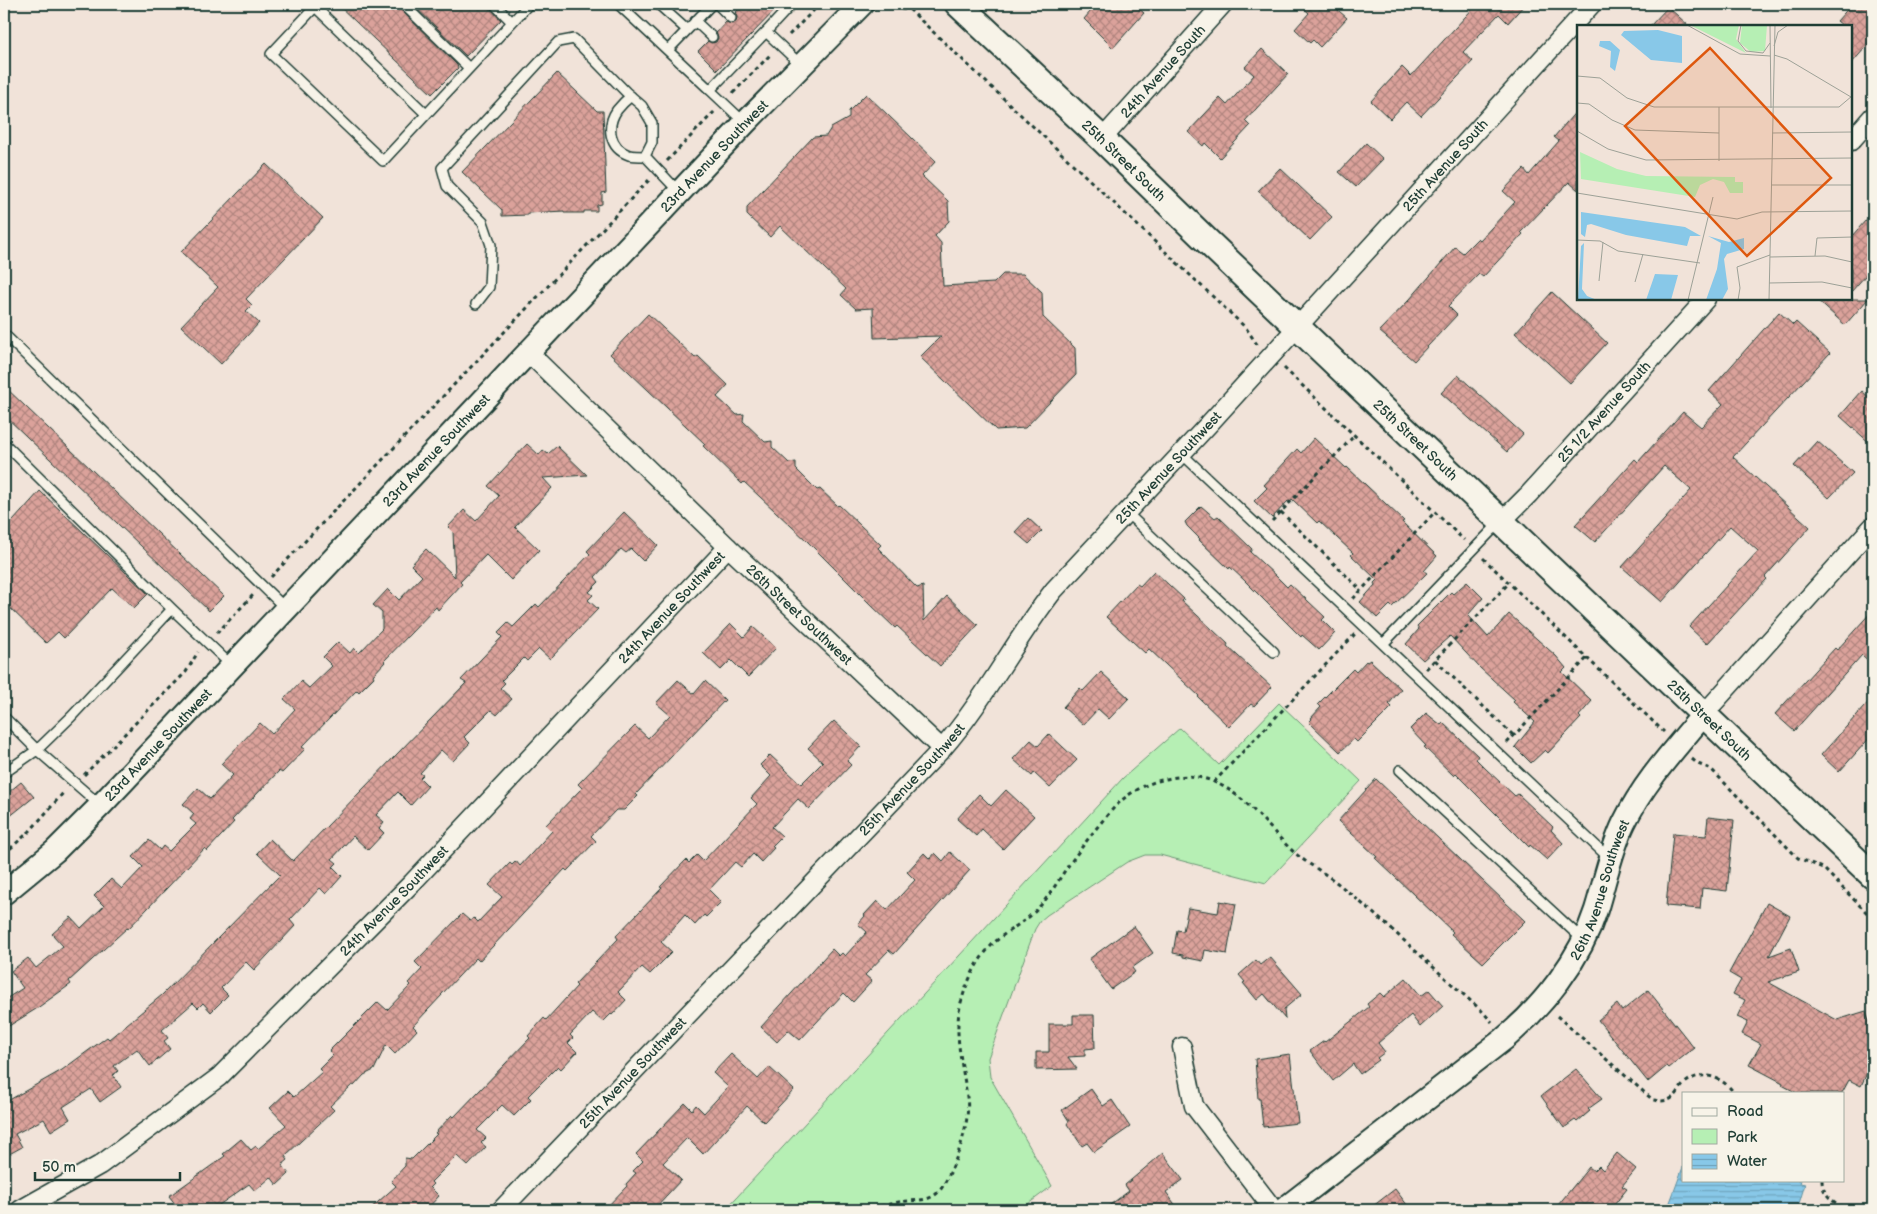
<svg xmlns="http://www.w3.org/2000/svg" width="1877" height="1214" viewBox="0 0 1877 1214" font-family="'Balsamiq Sans',sans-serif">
  <defs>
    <pattern id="water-rules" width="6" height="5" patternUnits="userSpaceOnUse" patternTransform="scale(1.25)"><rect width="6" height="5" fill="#88c8e8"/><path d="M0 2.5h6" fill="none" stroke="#6fa4bd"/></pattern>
    <pattern id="building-cross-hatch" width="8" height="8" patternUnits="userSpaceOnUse" patternTransform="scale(1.25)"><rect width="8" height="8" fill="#dba29b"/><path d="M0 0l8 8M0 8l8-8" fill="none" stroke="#b1857f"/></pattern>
  </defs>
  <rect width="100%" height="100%" fill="#f1e3d9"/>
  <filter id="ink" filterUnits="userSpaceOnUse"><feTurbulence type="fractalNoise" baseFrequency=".02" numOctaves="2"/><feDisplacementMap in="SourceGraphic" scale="10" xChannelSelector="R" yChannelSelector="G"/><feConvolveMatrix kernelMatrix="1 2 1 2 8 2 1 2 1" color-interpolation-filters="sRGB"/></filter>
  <g filter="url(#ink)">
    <path fill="#b6efb4" stroke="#6a9674" d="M1279,703L1361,781L1266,883L1160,855H1145L1127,862L1047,915L1040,921L1035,929L988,1058L990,1077L1052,1186L1020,1210H725L1123,778L1180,728L1219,765Z"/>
    <path fill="url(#water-rules)" stroke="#5e90a0" d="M1683,1167V1180H1801L1800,1183L1805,1184L1797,1210H1665L1669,1205Z"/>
    <path fill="url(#building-cross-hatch)" stroke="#1f3d34" d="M337,4H397L399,8L457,65L458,68L432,94Z
      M412,4H488L490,8L501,20L466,56Z
      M744,4H781L717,70L698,51L708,41L711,43L716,42L718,38L716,33L726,22L732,24L736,22L737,17L735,13Z
      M1097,4H1134L1144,13L1113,48L1084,19Z
      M1299,4H1331L1347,18L1320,47L1313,40L1310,43L1295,29L1309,13Z
      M1477,4H1525L1508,23L1499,14L1463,52L1473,61L1421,116L1406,102L1390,119L1371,101L1402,67L1411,76Z
      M1852,4H1873V39L1851,64V26H1843L1837,21Z
      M1668,7L1689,26H1650Z
      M1262,49L1288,74L1245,121L1250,126L1220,158L1205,143L1203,146L1188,132L1220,98L1227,105L1254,75L1245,67Z
      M557,73L597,111H603L606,192L602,193V204L597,205V211H584V213H564V211L528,213V215L502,216V210L462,172Z
      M866,94L936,161L922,176L948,201L949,221L935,236L941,243L943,286L994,283L1003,274H1023L1042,292L1043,317L1075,348L1076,375L1025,428L996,430L920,357L941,336L874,338L873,308L856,309L841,295L846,289L780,226L770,237L747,215V207L813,137L826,136L831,128L849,118V111Z
      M1578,109V190L1569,182L1521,232L1523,234L1483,277L1479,274L1448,306L1457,315L1414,361L1379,331L1410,299L1455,247L1463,253L1478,238L1480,240L1515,202L1503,191L1524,169L1529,175L1559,141L1554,137Z
      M1366,143L1383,159L1356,187L1339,172Z
      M266,164L323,218L246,299L252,305L246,311L259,323L221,364L181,326L218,287L181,252Z
      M1280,168L1332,217L1310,240L1258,191Z
      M1873,212V267L1851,292V237Z
      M1552,292L1607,343L1570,383L1515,333Z
      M1816,299H1868L1845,325Z
      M1779,312L1793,325L1796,322L1830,353L1733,457L1810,527L1765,577L1767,579L1707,644L1689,627L1758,551L1730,526L1662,602L1622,567L1691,490L1664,466L1595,542L1575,525L1635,459L1638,462L1683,412L1701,427L1723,404L1709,391Z
      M648,314L695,358L698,356L728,385L717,397L737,415L744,414L743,421L765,442L772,441V447L789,463L796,462V469L817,490L820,489L838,506L839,505L881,545L878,548L917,588L923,586L924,621L947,596L978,625L940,666L897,626L895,628L871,605L806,540L744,482L742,484L703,446L705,444L610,354Z
      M1458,375L1523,434L1507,452L1441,393Z
      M4,386L224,596L209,611L4,415Z
      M1862,391L1873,401V446L1840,416Z
      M1314,438L1346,468L1347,467L1404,521L1402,522L1437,556L1424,571L1427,573L1392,607L1390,605L1377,618L1360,602L1375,585L1374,583L1377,580L1351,555L1353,553L1319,521L1317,523L1292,499L1290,502L1288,501L1272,518L1254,501L1267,488L1264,485L1297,449L1301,453Z
      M1817,441L1853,473L1829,498L1794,466Z
      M527,444L539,455L543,450L548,454L557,446L587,475L543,478L552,488L515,527L539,550L527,563L511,580L486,555L460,582L462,584L438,610L436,607L384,661L385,662L373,675L374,677L359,692L357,690L302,747L305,749L282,773L279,771L232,820L234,822L207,851L205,848L128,929L127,928L69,981L71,984L36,1009L4,1029V1000L23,988L11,971L28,958L36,968L63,946L52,934L71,917L81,928L104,906L94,896L111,879L122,889L143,867L133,857L149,840L160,850L163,846L169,851L196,824L190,819L194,814L183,804L198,788L210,799L233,775L221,764L260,723L272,734L295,709L284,699L301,681L309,688L332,666L323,657L338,642L350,653L354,648L359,653L382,629V613L373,605L388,589L399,600L422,576L411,565L426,549L455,577L453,532L448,527L464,510L476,521L499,496L488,486Z
      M40,491L148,594L134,608L112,588L64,638L58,632L46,643L4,602V531Z
      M1201,506L1215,518L1218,516L1252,549L1250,552L1276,576L1287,587L1290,584L1325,617L1322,620L1335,633L1319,650L1302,635L1301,637L1244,580L1230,567L1229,569L1199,540L1200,539L1187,526L1185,522Z
      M624,512L658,545L643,561L631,549L626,553L621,549L595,577L599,582L589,592L593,595L588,600L598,609L550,659L539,649L527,661L524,658L502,680L505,683L500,688L512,699L497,715L491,710L464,737L470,743L453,761L441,750L420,773L423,775L420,778L428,786L411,805L398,792L376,815L384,822L379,828L384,833L368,850L353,836L332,859L337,863L333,867L342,876L326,894L320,888L290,920L295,926L254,970L246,962L221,988L228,995L211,1012L203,1003L198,1008L193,1003L162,1030L168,1038L164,1041L170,1049L150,1066L137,1049L114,1066L118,1071L113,1075L121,1087L100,1102L91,1089L63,1107L70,1119L51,1131L44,1119L15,1134L22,1147L4,1157V1103L62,1070L107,1037L109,1039L162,995L280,875L257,853L270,839L293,861L466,683L461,680L502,637L498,633L508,623L513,627L536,604L539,607L590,554L587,551Z
      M1028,518L1042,531L1029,544L1015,532Z
      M1154,571L1184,599L1182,601L1228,644L1227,646L1272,687L1254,706L1251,704L1229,727L1198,697L1199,696L1149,649L1145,653L1106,617L1137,584L1140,586Z
      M1467,582L1483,598L1468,615L1488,637L1509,614L1556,656L1566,668L1562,672L1592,701L1579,716L1581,718L1548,753L1545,750L1531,763L1515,747L1535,722L1513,702L1515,700L1480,668L1450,636L1423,660L1406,644L1419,629L1417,626L1451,592L1453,594Z
      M1873,610V665L1862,655L1794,731L1775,714L1835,648L1837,650Z
      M731,624L744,637L753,627L776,648L748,677L731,660L721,670L703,653Z
      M1370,660L1401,689L1389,704L1392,707L1357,742L1354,739L1340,752L1309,722L1312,719L1311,718L1321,707L1318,704L1353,669L1356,672L1366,661L1367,662Z
      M1101,672L1129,698L1109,719L1098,709L1083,725L1063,707L1080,688L1083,691Z
      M678,680L694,694L705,681L725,700L636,794L638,796L624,810H616L591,836L596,841L567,871L565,869L479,961L476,958L441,995H442L413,1026L417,1030L395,1054L386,1045L374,1070L364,1075L354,1086L352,1085L330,1106L334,1110L285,1156L288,1160L282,1165L289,1174L277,1185L271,1177L255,1191L249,1184L212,1210H180L169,1196L225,1156L223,1154L241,1139L251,1150L256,1146L258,1149L286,1125L270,1108L288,1091L294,1097L322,1072L319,1069L333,1055L329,1051L378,1002L387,1010L411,985L409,983L422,969L415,962L462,914L470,921L474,918L478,922L502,897L489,885L510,863L512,865L516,861L520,866L552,831L546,825L582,788L578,784L635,726L648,738L670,715L656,703Z
      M1873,697V734L1839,772L1821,755Z
      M1426,713L1441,725L1443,723L1478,756L1476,759L1486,769L1515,796L1518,794L1553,827L1551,830L1563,843L1547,860L1530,845L1529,847L1456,774L1454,776L1424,747L1426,746L1410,729Z
      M834,721L861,746L847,761L851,765L809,809L798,799L772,827L782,836L772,846L774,848L761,862L753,854L741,867L735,862L709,890L721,902L706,917L704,915L695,925L685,915L661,942L672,952L650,974L642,967L618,992L626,1000L612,1015L611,1014L603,1022L592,1012L570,1035L573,1038L568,1043L577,1052L561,1069L558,1066L528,1096L531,1099L514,1116L502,1105L477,1130L486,1138L481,1143L486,1147L468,1166L457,1156L431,1182L433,1184L430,1187L439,1196L426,1210H369L396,1186L391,1181L405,1166V1158L412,1159L437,1134L435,1133L452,1115L454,1117L530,1038L528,1036L544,1018L546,1020L577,986L575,984L618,939L616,936L662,888L660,887L686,860L689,863L697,855L703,861L757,804L751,798L771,776L760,765L770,755L801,784L823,762L808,748Z
      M1049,734L1077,760L1050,788L1034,773L1032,776L1013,759L1031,740L1038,746Z
      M1376,779L1525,921L1483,963L1451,934L1453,932L1375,858L1377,857L1338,821Z
      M21,782L34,797L4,821V796Z
      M1006,790L1034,816L1003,849L982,829L976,836L957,819L979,794L991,806Z
      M1708,817L1734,820L1727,891L1702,888L1700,909L1666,906L1673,833L1706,836Z
      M950,852L970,870L894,954L889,950L865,975L872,981L853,1002L844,993L800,1040L788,1030L777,1042L761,1027L832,949L839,956L842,953L845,956L867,932L858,924L865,916L864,915L877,901L887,910L915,880L907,872L924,853L930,859L935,853L943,861Z
      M1220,901L1236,904L1227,954L1205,950L1203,961L1183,957V955L1173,953L1177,930L1183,931L1188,908L1218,913Z
      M1767,903L1790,916L1769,956L1791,948L1799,972L1768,982L1837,1020L1866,1011L1871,1028L1873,1029V1074L1868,1071L1861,1086L1849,1080L1842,1093H1797L1782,1085L1783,1083L1749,1065L1761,1044L1742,1034L1748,1022L1737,1017L1745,1000L1733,994L1741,980L1729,973Z
      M1134,926L1153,953L1132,968L1135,972L1111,989L1089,959Z
      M1270,957L1302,994L1284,1009L1285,1019L1264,994L1257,1000L1243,983L1245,982L1239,975L1256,960L1260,965Z
      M1406,978L1421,996L1429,990L1443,1006L1420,1027L1411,1015L1378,1043L1385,1052L1377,1058L1379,1060L1360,1074L1353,1064L1333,1081L1310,1051L1324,1041L1325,1042L1369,1007L1367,1004L1380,993L1384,997Z
      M1648,990L1694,1048L1669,1068L1667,1066L1648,1082L1598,1020L1617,1004L1622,1011Z
      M1073,1015H1094L1095,1048L1085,1049V1056L1068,1057L1077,1069L1036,1070V1052H1049V1024H1073Z
      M731,1054L758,1079L769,1067L794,1090L764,1122L747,1106L703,1154L687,1138L663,1163L681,1180L653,1210H604L627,1186L626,1184L636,1173L633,1171L643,1161L636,1154L685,1103L692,1110L696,1105L704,1113L728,1087L713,1073Z
      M1290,1054L1298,1123L1263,1127L1260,1099H1258L1255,1059Z
      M1576,1069L1602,1099L1588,1109L1590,1111L1577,1122L1575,1120L1564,1128L1541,1096Z
      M1091,1089L1103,1106L1112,1100L1130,1127L1094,1152L1087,1143L1082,1146L1067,1124L1069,1121L1062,1110Z
      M1163,1153L1183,1180L1166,1192L1179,1210H1103L1129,1191L1125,1185Z
      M1617,1153L1636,1169L1622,1186L1627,1189L1610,1210H1554L1589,1167L1594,1171L1599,1166L1603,1170Z
      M1395,1189L1411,1210H1368Z"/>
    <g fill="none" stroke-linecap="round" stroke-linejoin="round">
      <defs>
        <path id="service" d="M312,4L426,114
          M403,4L469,68
          M494,4L512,22
          M618,4L710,90
          M658,4L687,30
          M717,4L731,18
          M315,7L271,54L383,161L529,4
          M695,21L712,37
          M766,32L792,4
          M668,50L712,4
          M631,96C626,100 621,105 617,110C606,126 609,148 629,155C634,156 640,156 645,156
          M745,123L710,90L766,32L801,65
          M476,304L489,287L491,245L483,222L447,186L442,168L558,42L574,39L626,92L642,106L652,123V142L645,156L679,192
          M4,334L285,608
          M4,443L172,609L232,666
          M1182,454L1610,859
          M1127,513L1274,652
          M1383,644L1500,522
          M4,717L37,750L100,805
          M1400,770L1582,939
          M4,773L37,750L71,717L172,609"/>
        <g id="minor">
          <path id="s1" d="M1102,139L1223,4"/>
          <path d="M1851,141L1873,116"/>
          <path id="s2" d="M529,353L728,547L942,749"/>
          <path id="s3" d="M1501,522L1529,494L1706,299"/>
          <path d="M1703,715L1873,526"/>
          <path d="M1182,1047L1194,1106L1274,1210"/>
          <path id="s4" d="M20,1210L100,1165L219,1077L412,883L728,547"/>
          <path id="s5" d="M501,1210L942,749C985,700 1014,641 1054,590L1208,425L1592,4"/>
        </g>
        <g id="tertiary">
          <path id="s6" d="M4,893L55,851L101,805L745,123L862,4"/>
          <path id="s7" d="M1283,1210L1504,1039C1544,1005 1580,960 1596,910C1605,881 1611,850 1624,823C1644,782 1674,750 1703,715"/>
        </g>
        <g id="secondary">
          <path id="s8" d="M958,4L1102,139L1205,239L1873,876"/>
        </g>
      </defs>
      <use href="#service" stroke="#1f3d34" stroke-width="12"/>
      <use href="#minor" stroke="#1f3d34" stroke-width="21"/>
      <use href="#tertiary" stroke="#1f3d34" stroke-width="26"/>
      <use href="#secondary" stroke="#1f3d34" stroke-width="29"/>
      <path stroke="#1f3d34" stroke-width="3" stroke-dasharray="4 4" stroke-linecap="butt" d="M901,9L910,10L1246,328L1258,346
        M789,35L820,4
        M733,93L771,54
        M667,161L715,111
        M1284,368L1464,540
        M1281,512L1361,590
        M1272,521L1355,435
        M1483,558L1664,732
        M271,577L649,180
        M1353,599L1435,512
        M217,633L254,594
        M1435,660L1514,736
        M1426,669L1509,583
        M1507,743L1587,658
        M1692,759L1698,764L1711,769L1798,858L1823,868L1873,919
        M84,775L186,672L198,652
        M1214,782L1355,634
        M4,854L30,831L64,792
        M1557,1016L1653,1100C1659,1101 1666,1102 1672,1098C1678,1095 1680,1087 1685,1083C1702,1069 1723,1077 1734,1093
        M1822,1180C1822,1196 1835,1202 1846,1210
        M865,1210C877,1208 888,1204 899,1202C916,1199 932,1204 943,1186C956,1164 971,1123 967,1097C963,1065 952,1031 962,999C968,979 979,957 994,943C1008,929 1027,922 1040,906C1051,894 1059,879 1068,866C1082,847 1105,815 1122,800C1134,790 1150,782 1166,779C1182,775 1199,775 1214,782C1248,796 1269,830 1296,854C1308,864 1323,872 1336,882C1386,922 1433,968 1481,1010L1492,1022"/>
      <use href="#service" stroke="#f7f3e8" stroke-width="9"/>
      <use href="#minor" stroke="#f7f3e8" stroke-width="18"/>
      <use href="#tertiary" stroke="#f7f3e8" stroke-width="22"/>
      <use href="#secondary" stroke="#f7f3e8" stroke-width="25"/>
    </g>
  </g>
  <g text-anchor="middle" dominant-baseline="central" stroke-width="5" stroke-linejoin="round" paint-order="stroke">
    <g font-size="14" fill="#1f3d34" stroke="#f7f3e8">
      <text stroke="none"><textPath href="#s1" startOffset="91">24th Avenue South</textPath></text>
      <text stroke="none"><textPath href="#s6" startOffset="1024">23rd Avenue Southwest</textPath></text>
      <text stroke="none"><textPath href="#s8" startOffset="228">25th Street South</textPath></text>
      <text stroke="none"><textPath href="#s5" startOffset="1410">25th Avenue South</textPath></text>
      <text stroke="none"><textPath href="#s3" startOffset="151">25 1/2 Avenue South</textPath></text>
      <text stroke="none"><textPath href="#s8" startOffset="632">25th Street South</textPath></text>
      <text stroke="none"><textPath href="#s6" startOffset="619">23rd Avenue Southwest</textPath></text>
      <text stroke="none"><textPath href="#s5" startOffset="1000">25th Avenue Southwest</textPath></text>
      <text stroke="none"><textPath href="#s4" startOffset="892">24th Avenue Southwest</textPath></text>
      <text stroke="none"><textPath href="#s2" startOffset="376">26th Street Southwest</textPath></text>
      <text stroke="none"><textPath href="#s8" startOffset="1038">25th Street South</textPath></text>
      <text stroke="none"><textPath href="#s6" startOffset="214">23rd Avenue Southwest</textPath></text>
      <text stroke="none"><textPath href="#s5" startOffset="595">25th Avenue Southwest</textPath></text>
      <text stroke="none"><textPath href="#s7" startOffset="460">26th Avenue Southwest</textPath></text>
      <text stroke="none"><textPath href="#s4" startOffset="488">24th Avenue Southwest</textPath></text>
      <text stroke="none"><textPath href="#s5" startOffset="190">25th Avenue Southwest</textPath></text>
    </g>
  </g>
  <g transform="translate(1577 25)">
    <rect width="275" height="275" fill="#f1e3d9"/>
    <path d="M113,0H162L159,14L169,28ZM165,0H190L188,26L174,27L163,18Z" fill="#b6efb4"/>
    <path d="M3,127L40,144L69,151L158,152V157H166V168H153L147,157L136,154L123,160L118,172L4,154Z" fill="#b6efb4"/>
    <path d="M81,5L105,11V38L74,35L44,10L47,6ZM23,16H33L43,25L38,46L33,42L34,26L22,21ZM4,187L108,202L124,211H113L110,221L49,210L14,199L10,200L8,212L4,209ZM131,211L152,217L167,213V224L150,229L147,234L151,264L145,275H129L140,244L144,218ZM7,218L5,264L10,271L20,275H1L4,221ZM78,249L101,250L94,275H69Z" fill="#88c8e8"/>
    <path fill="none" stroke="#9da197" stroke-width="1" d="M110,0L163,29L193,31M164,0L161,16L169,26L186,28L193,18M193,0L194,83M197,21L201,7L211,0M197,30L210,34L274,72M0,51L23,53L50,73L77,82H262L275,71M0,78L12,79L35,95L58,105L142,108M0,106L31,124L69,135L275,133M195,108L275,107M142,136V82M194,160H275M0,168L160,194L185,187L275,186M0,215L23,216L41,226L123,238M238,231L240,213L275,212M193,232L248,231L275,237M22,256L26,217M58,257L66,229M192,258L245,257L275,263M111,275L136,172M161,275L163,263L160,242L193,230M192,275L198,0"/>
    <path fill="#de580e" fill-opacity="0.15" stroke="#de580e" stroke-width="2.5" d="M133,23L254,153L170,231L48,101Z"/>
    <rect width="275" height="275" fill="none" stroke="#1f3d34" stroke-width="2.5"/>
  </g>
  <rect width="1877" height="1214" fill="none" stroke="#f7f3e8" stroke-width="20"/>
  <rect x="10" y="10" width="1857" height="1194" fill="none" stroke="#1f3d34" stroke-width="2" filter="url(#ink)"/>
  <rect x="1682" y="1092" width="162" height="90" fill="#f7f3e8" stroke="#a1aaa0"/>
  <rect x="1692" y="1108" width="25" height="8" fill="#f7f3e8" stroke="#a1aaa0"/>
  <text x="1727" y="1116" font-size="15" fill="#1f3d34">Road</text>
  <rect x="1692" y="1129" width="25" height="15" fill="#b6efb4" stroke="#a1aaa0"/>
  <text x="1727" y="1142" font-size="15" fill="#1f3d34">Park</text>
  <rect x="1692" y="1154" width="25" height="15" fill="url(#water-rules)" stroke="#a1aaa0"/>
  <text x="1727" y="1166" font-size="15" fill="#1f3d34">Water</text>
  <path d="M35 1172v8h145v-8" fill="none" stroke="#1f3d34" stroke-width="2.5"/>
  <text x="42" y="1172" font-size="15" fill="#1f3d34" stroke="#f7f3e8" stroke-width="4" paint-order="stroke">50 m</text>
</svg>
